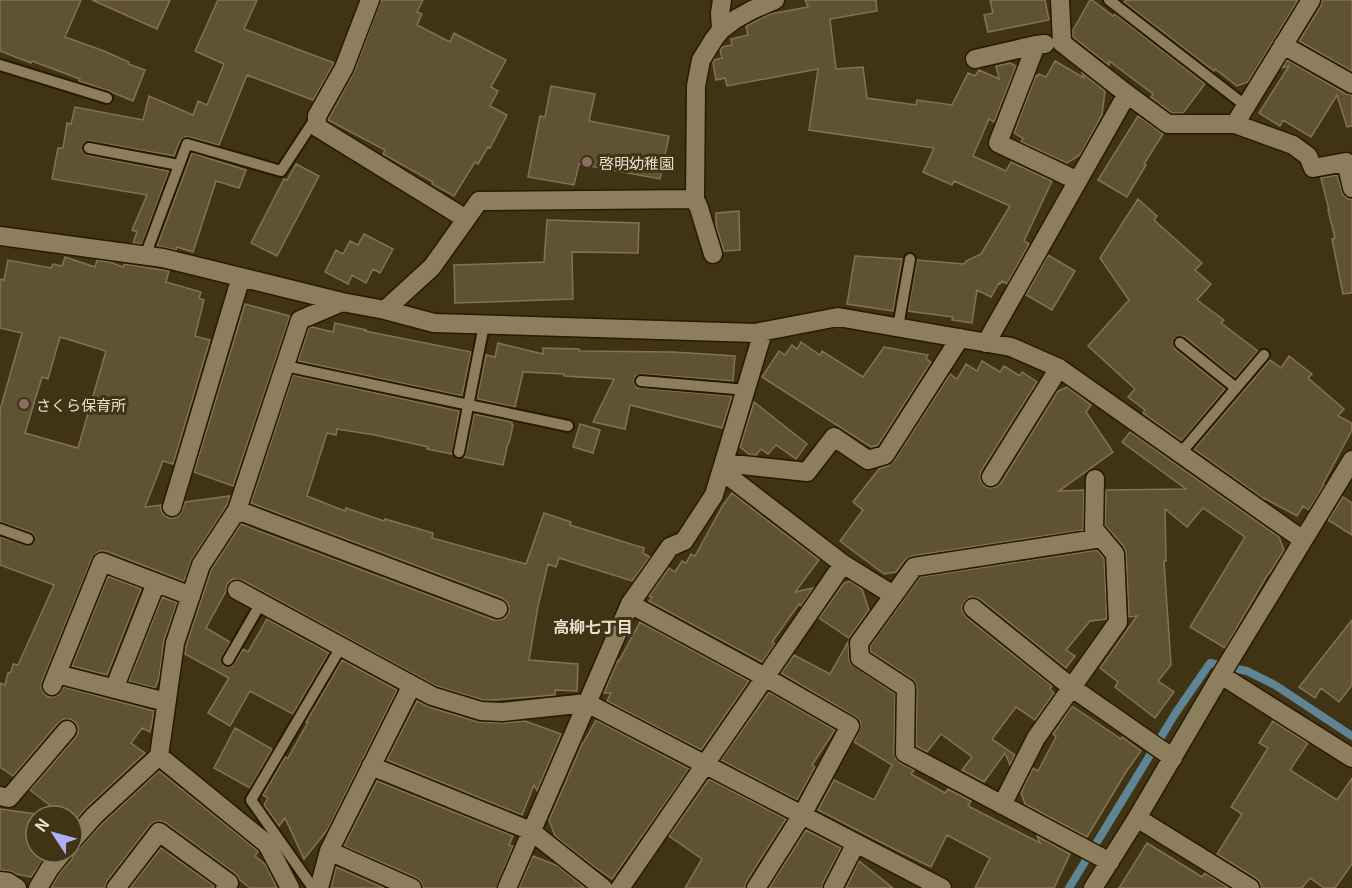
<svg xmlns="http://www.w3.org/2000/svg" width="1352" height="888" viewBox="0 0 1352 888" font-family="Georgia,'Noto Sans JP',serif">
  <rect width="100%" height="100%" fill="#413415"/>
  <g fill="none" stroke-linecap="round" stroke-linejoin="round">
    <path stroke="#5f8594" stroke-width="8" d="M1069,888L1175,714L1210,663L1247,671L1275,685L1352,736"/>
  </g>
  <path fill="#605334" stroke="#827453" stroke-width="1.5" fill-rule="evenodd" d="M0,0H81L65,37L104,51L129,62L128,64L145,70L133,101L109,91L79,81L80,79L32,61L31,63L0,51Z
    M92,0H170L157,29Z
    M218,0H257L244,29L334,63L313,100L247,75L219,145L189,137H185L180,141L174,156L90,141L84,143L82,150L87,155L169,171L142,244L133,243L137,232L132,230L147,195L52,179L58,148H63L67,123L71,124L75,107L143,120L149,96L193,115L198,101L207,105L224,64L195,51Z
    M381,0H423L417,12L422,14L417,25L450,42L454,33L506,60L491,87L498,91L490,106L507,115L490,148L488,147L478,164L475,162L454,196L432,184L433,182L383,154L385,150L328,120L354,72Z
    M805,0H876L877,11L830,19L836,69L863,67L867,98L916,105L917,100L952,105L968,73L975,76L979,70L999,79L996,66L1010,63L1016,66L994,122L989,119L973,156L1006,171L1011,162L1052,181L1024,241L1029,244L1007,284L1002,281L1000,284L999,283L991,297L977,290L972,323L952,320L953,317L908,311L917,260L964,264L966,261L981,254L1010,206L954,181L952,185L923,172L934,148L809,130L818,69L727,86L725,78L716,80L713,63L714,60L722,58L720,50L722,47L732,45L731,39L748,35L746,26L770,14L808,7Z
    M990,0H1045L1049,20L988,32L984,15L993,13Z
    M1090,0H1092L1113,16L1115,14L1205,84L1183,113H1172L1151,97L1153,94L1109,61V65L1073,37V30Z
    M1126,0H1298L1248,82L1237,86L1215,69L1214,71L1124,2Z
    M1322,0H1352V71L1299,41L1321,6Z
    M1287,60L1346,94L1352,95V126L1347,127L1337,95L1311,137L1283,120L1280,126L1259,113L1289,66L1282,68Z
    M1055,61L1084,78L1082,73L1105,91L1102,115L1080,155L1067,163L1021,142L1023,138L1014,133L1036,75L1038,76L1039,74L1046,77Z
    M551,86L595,94L589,121L669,136L660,179L579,164L574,185L528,177L540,116L545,117Z
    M1138,116L1163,134L1144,164L1146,165L1127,197L1098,180Z
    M192,153L246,170L239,188L216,181L193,252L177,247L176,250L157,246Z
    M296,164L319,176L277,256L251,243L284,179L287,180Z
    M1337,175L1343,195L1348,199H1352V293L1343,294L1332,239L1335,238L1328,210H1329L1321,178Z
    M1138,199L1157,216L1154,220L1202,263L1195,270L1211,284L1197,300L1224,320L1221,323L1258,351L1235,378L1185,337L1181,336L1175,338L1173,342L1175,349L1225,389L1182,441L1143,413L1145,410L1128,397L1135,389L1088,346L1129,300L1100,258Z
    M739,211L740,250L724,251L716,226V213Z
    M547,220L639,223L638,253L572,252L573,299L455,303L454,265L544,262Z
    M364,234L393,249L380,273L373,269L366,283L352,275L348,284L325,272L336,250L343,254L350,241L358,245Z
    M1048,255L1075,271L1052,310L1026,295Z
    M855,256L902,259L893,311L847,304Z
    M65,257L95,267L97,260L110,262L123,267L124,264L169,271L166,282L201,292L199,298L204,300L195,336L210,340L173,464L163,461L145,507L161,505V510L164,515L169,518H174L180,515L185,502L230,496L227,505L192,559L184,581L106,551H100L95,554L92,558L42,682L41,688L44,693L48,697H53L58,695L64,687L154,711L150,732L142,728L131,743L145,753L86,808L72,824V816H64L30,790L76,737L78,733V727L74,721L70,719H64L58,723L13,776L0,767V683L5,685L8,673L11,672L13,664L18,665L54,585L0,565V537L29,546L33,544L35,538L34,535L31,532L0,522V410L22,333L0,328V279L4,280L8,260L51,268L53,264L62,266ZM60,337L106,351L78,448L25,433L42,377L48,379Z
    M245,304L290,316L233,486L194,472Z
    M335,323L366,330L365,331L471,352L462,396L298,361L309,328L312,327L333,332Z
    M801,342L820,355L822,351L863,377L884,347L928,355L926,359L931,362L878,445L871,447L762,377L779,351L785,355L792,345L797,349Z
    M498,343L543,354V348L579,349V351L673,352L735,356L733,381L642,374L635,376L634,381L636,387L640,388L732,396L722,428L630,405L625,429L593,422L614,379L564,376V374L523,372L515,407L477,399L486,355L495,357Z
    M1289,356L1312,374L1308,378L1344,409L1338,416L1352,423V430L1323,484L1324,485L1309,510L1303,506L1297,516L1264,498V499L1194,449L1270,360L1281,368Z
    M982,361L1000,372L1004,366L1020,376L1022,372L1037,382L981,471L980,476L981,482L986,487L991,488L996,487L1001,483L1058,391L1067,387L1091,405L1086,412L1113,452L1059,491L1084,490L1083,530L912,556L905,560L896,572L884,574L840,541L863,510L853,502L879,469L888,466L894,461L950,374L957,379L966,364L977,371Z
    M293,375L459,411L452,454L427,449L428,447L375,435L337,429L336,435L327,433L307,496L345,511L346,508L384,521L385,519L433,533L432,538L526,564L544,513L571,522L570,525L644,548L643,553L650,557L632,581L559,558L556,567L548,564L538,606L529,660L578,664L577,691L555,690V695L494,700H483L436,686L242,580L236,579H233L227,584L226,591L206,628L230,642L221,659L224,666L227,667L232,666L243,649L248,652L267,619L329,653L293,714L250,691L230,726L208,713L229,678L185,654L186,646L211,570L241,524L494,620H499L505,618L509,612V607L507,602L502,598L251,503Z
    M754,402L807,444L796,459L776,445L768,454L761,449L756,455H750L740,447Z
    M474,414L512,422V425H513L509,443H508L503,465L464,457L466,453Z
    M580,424L600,430L593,453L573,447Z
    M1130,432L1279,537L1284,550L1269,574H1268L1225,648L1190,627L1245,537L1203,508L1187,527L1165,509L1166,561H1164L1171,665L1158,681L1174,692L1155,718L1115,687L1118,682L1100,668L1137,616L1129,617L1126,553L1124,547L1105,525L1106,490L1186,489L1122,442Z
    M732,493L819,560L795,592L813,588L801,606L799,604L772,642L775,644L762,662L649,601L652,597L649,596L669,568L675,572L682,561L686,563L691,554L695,556L723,505Z
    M1343,497L1352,503V535L1328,520Z
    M1097,550L1104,558L1107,619L1090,621L1066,650L1075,656L1066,668L980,599L974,597H970L965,601L962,606V611L966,617L1052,686L1050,689L1054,693L1035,720L1016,707L992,739L1015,755L1010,765L1005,753L984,782L962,770L972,757L941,734L927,752L916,746L917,688L916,683L912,679L871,652L870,646L920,577Z
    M108,576L141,589L107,675L72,666Z
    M850,581L862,589L869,610L849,638L819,618L844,583Z
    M162,597L177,603L164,640L159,678L155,688L129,681Z
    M1352,620V685L1339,702L1321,688L1315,698L1299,687Z
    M640,622L749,681L701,750L607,701L611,693H604L618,660L619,661Z
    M848,642L849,659L851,664L895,694L894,753L896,759L900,763L914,770L911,774L945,793L948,789L971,801L968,806L1040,843L1037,836L1070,854L1054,888H975L990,858L947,835L931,867L896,850L818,810L834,780L874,800L892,765L854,742L861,726L860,721L856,717L781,673L794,655L830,674Z
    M342,660L397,690L328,829L304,859L285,818L279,826L264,805L268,798L263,795L285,757L288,758L308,722H306Z
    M769,692L835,730L812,765L815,767L797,800L721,760Z
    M417,701L429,707L478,722L502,723L525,721L561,734L537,791L534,785L522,815L387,760Z
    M1072,706L1121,739L1122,737L1141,751L1126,772L1087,837L1025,804L1021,793L1033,768L1038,771L1056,737L1053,734Z
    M596,720L689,769L612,879L596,868L555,836L549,820L583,742H584Z
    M1273,721L1308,743L1290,770L1337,800L1352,778V864L1335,888H1324L1310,878L1302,888H1261L1260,882L1256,878L1217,854L1242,814L1231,807L1268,748L1259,743Z
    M235,728L272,749L250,788L214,768Z
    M159,771L258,851L255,856L265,864L277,888H250L240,880L236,874L166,823L160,821L154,822L150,825L107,881L105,888H51L59,874L72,859L74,852L80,848L102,824Z
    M709,779L786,819L746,882L745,888H685L702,859L669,836Z
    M377,781L513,836L509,845L513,846L496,888H423L421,882L417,878L344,846Z
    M0,809L51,816H36V852H49L31,877L16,874L10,871L0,870Z
    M806,830L841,848L823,883L822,888H769Z
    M1147,843L1202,877L1205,873L1229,888H1119Z
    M161,848L214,886V888H130Z
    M533,856L558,866L585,888H519Z
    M859,861L893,888H846Z
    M336,867L384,888H331Z"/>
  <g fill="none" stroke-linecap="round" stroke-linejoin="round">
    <defs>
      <path id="service" d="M1109,0L1246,106
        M0,65L107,98
        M89,148L179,165
        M145,256L187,144L281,171L315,119
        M898,327L910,259
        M1180,343L1236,388
        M285,366L568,426
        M641,381L747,390
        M459,452L484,325
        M1180,454L1264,355
        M0,529L28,539
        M228,660L261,603
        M313,888L251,800L341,647"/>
      <path id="minor" d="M370,0L344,68L317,116V127L466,219
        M1060,0L1062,43L1127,94L1168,124H1235L1293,145L1308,156L1313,168L1346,162L1352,188
        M721,30L720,13L722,0
        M1036,45L998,143L1078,181
        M1283,45L1352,84
        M975,59L1036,45L1045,44
        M1235,124L1311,0
        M0,236L163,258L342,302L385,310L434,323L755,333L838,317L1011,347L1059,368L1303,540
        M713,254L699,208L695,199L696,86L701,60L714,39L721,30L734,20L752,10L775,0
        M385,310L432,267L479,201L695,199
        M986,343L1127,94
        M724,463L807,472L834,437L868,460L885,455L960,338
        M991,477L1059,368
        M172,507L241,277
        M237,510L498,609
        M1102,538L914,567L859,643L860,658L906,688L905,753L1110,862
        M843,564L893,595
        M237,590L432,696L481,711L502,712L587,703L942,888
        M630,604L765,677L850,726L802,815L756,888
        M973,608L1071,687L1173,758
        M57,674L166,702
        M1221,675L1352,758
        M52,686L102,562L191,596
        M114,689L156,583
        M159,756L175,643L201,565L237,510L300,320L342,302
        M371,766L531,831L603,888
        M0,796L9,798L67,730
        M1002,805L1036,738L1118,622L1115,554L1094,529L1095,479
        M1137,818L1250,888
        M72,841L94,816L159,756L267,844L290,888
        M329,851L412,888
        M0,881L8,882L17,888
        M38,888L50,868L63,852
        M116,888L159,832L229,883L225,888
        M319,888L329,851L412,685
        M507,888L630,604L670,547L684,541L714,495L763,332
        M620,888L843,564L722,471
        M833,888L856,843
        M1093,888L1137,818L1221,675L1352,460"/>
    </defs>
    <use href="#service" stroke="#271b00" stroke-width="14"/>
    <use href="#minor" stroke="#271b00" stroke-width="21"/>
    <use href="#service" stroke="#8d7f5e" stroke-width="10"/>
    <use href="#minor" stroke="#8d7f5e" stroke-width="18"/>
  </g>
  <g fill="#8d6e63" stroke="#413415" stroke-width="2">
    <circle cx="587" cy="162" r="6"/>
    <circle cx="24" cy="404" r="6"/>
  </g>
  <g text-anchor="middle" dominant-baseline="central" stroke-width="6" stroke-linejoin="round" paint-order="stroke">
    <g font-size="15" fill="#e8e1cf" stroke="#413415" text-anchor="start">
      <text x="599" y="162">啓明幼稚園</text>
      <text x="36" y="404">さくら保育所</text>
    </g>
    <g font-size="16" font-weight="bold" fill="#e8e1cf" stroke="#413415">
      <text x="593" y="626">高柳七丁目</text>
    </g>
  </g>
  <g transform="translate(54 834) rotate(306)"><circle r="28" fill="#413415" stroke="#84795f" stroke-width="1.5"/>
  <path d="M0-4.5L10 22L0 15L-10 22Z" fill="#aeaefa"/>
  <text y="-9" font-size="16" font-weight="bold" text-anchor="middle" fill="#e8e1cf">N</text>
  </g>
</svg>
